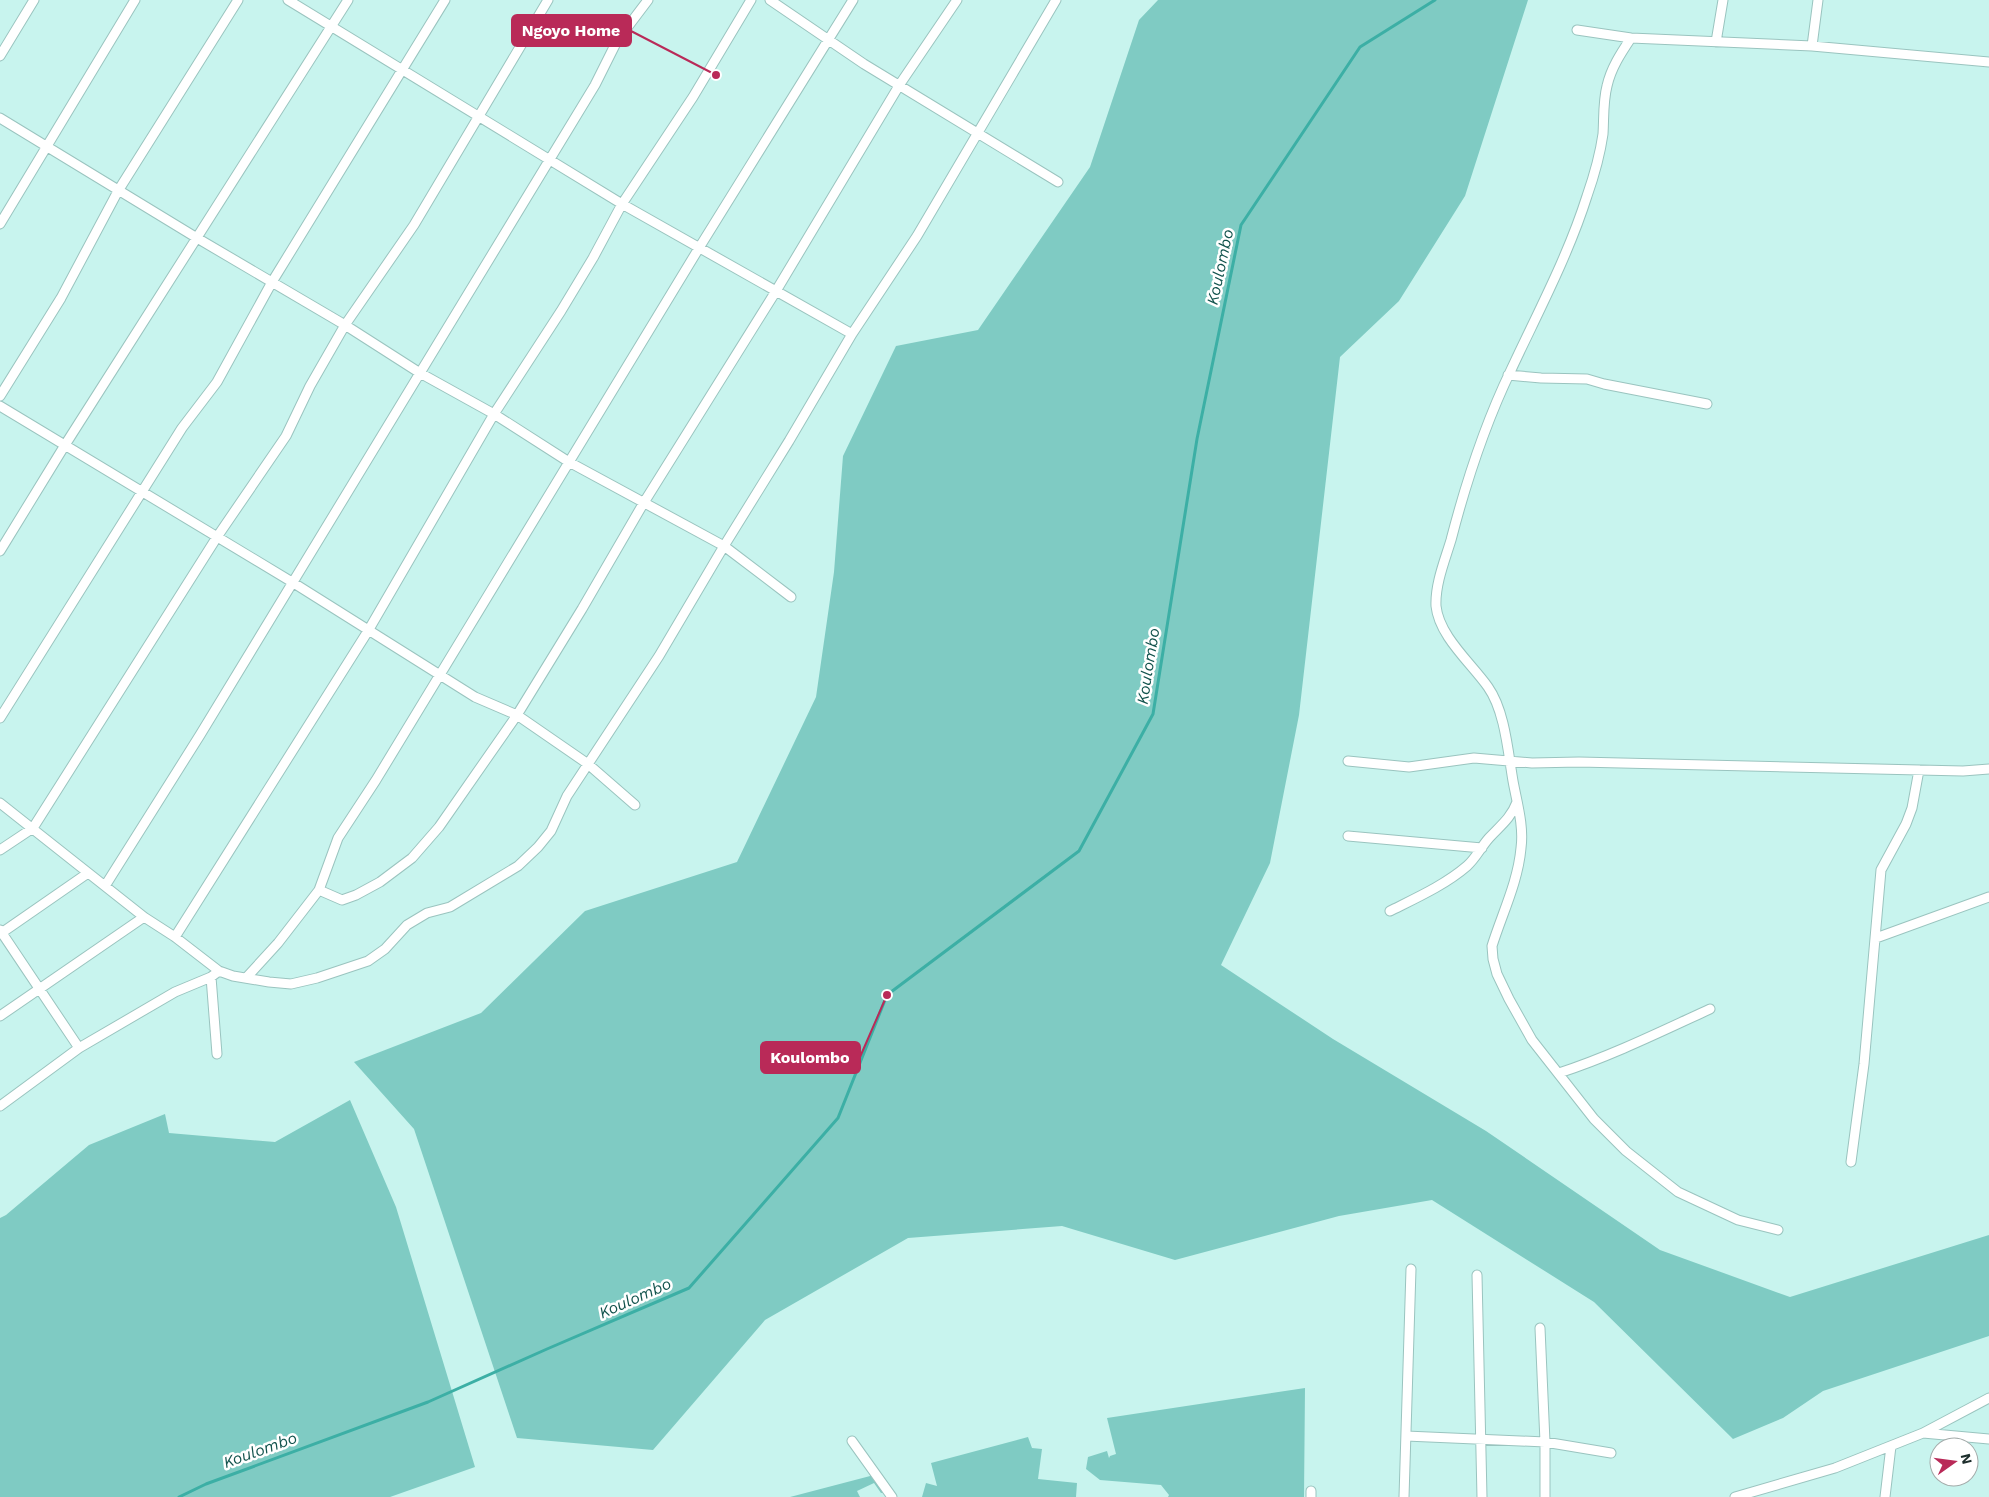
<svg xmlns="http://www.w3.org/2000/svg" width="1989" height="1497" font-family="'Work Sans',sans-serif">
<style>
.green{fill:#7fcbc3}
.lines{fill:none;stroke-linecap:round;stroke-linejoin:round}
.stream{stroke:#3cafa5;stroke-width:3}
.street-casing{stroke:#9ac4bf;stroke-width:11}
.street{stroke:#fff;stroke-width:9}
.labels{text-anchor:middle;dominant-baseline:central;stroke-width:5;stroke-linejoin:round;paint-order:stroke}
.water-label{font-size:16px;font-style:italic;fill:#12534d;stroke:#fff}
.leader{fill:none;stroke:#b92a58;stroke-width:2}
.callout-dot{fill:#b92a58;stroke:#fff;stroke-width:2}
.callout{fill:#b92a58;stroke:#b92a58;stroke-width:2}
.callout-label{font-size:16px;text-anchor:middle;font-weight:bold;fill:#fff}
</style>
<rect width="100%" height="100%" fill="#c8f4ee"/>
<path class="green" d="M 1158,0 L 1528,0 L 1465,196 L 1399,301 L 1340,357 L 1299,715 L 1270,863 L 1221,965 L 1333,1039 L 1486,1131 L 1660,1250 L 1790,1297 L 1989,1235 L 1989,1336 L 1823,1391 L 1783,1418 L 1733,1439 L 1594,1302 L 1432,1200 L 1339,1216 L 1175,1260 L 1062,1226 L 908,1238 L 765,1320 L 653,1450 L 517,1438 L 414,1129 L 354,1062 L 481,1013 L 585,911 L 737,862 L 816,697 L 834,572 L 843,456 L 896,346 L 978,330 L 1090,167 L 1139,20 Z
M 350,1100 L 396,1207 L 475,1467 L 390,1497 L 0,1497 L 0,1218 L 6,1215 L 89,1145 L 165,1114 L 169,1133 L 275,1142 Z
M 1305,1388 L 1304,1497 L 1168,1497 L 1169,1495 L 1161,1485 L 1100,1480 L 1086,1469 L 1088,1457 L 1107,1451 L 1109,1458 L 1110,1456 L 1116,1454 L 1107,1418 Z
M 1028,1437 L 1032,1448 L 1042,1449 L 1038,1479 L 1077,1483 L 1076,1497 L 922,1497 L 926,1483 L 937,1486 L 931,1463 Z
M 874,1475 L 887,1492 L 881,1493 L 874,1483 L 857,1491 L 860,1497 L 790,1497 Z"/>
<g class="lines">
<path class="stream" d="M 179,1497 L 206,1484 L 428,1402 L 547,1349 L 689,1288 L 838,1118 L 887,995 L 1079,851 L 1153,714 L 1197,439 L 1241,225 L 1360,47 L 1435,0"/>
<defs>
<path id="street" d="M 288,0 L 622,204 L 852,334
M 770,0 L 864,64 L 1058,182
M 1577,30 L 1631,38 L 1812,46 L 1989,62
M 1631,38 C 1621,53 1611,68 1607,86 C 1603,101 1604,118 1603,134 C 1600,155 1594,176 1587,196 C 1568,256 1538,312 1511,370 C 1485,424 1466,482 1451,540 C 1445,560 1435,584 1436,606 C 1439,636 1471,663 1488,687 C 1505,711 1508,752 1513,781 C 1517,803 1524,826 1521,848 C 1518,882 1502,914 1492,946 L 1493,959 L 1497,974 L 1509,999 L 1532,1040 L 1594,1119 L 1626,1151 L 1678,1192 L 1738,1220 L 1778,1230
M 1716,42 L 1723,0
M 1812,46 L 1818,0
M 0,56 L 34,0
M 0,118 L 197,238 L 345,325 L 420,373 L 494,414 L 569,462 L 724,546 L 791,597
M 0,224 L 135,0
M 1508,375 L 1541,378 L 1587,379 L 1604,384 L 1707,404
M 0,396 L 61,298 L 118,191 L 238,0
M 0,406 L 292,582 L 475,697 L 517,715 L 588,764 L 635,805
M 0,551 L 65,445 L 348,0
M 0,718 L 182,428 L 217,382 L 272,282 L 445,0
M 1348,761 L 1409,767 L 1474,758 L 1532,763 L 1579,762 L 1963,771 L 1989,769
M 0,803 L 144,917 L 175,937 L 219,971 L 233,976 L 269,982 L 291,984 L 317,978 L 368,961 L 385,949 L 407,925 L 427,913 L 450,907 L 518,866 L 538,847 L 551,831 L 567,796 L 659,656 L 724,546 L 789,441 L 852,334 L 917,236 L 1056,0
M 1348,836 L 1482,848
M 0,850 L 33,828 L 217,537 L 286,436 L 310,386 L 345,325 L 414,225 L 548,0
M 105,886 L 200,735 L 595,85 L 617,41 L 648,0
M 319,890 L 342,900 L 356,895 L 380,882 L 412,858 L 439,827 L 517,715 L 582,609 L 643,504 L 776,291 L 900,84 L 957,0
M 1390,911 C 1416,898 1445,885 1467,866 C 1476,858 1481,847 1489,838 C 1500,826 1511,818 1517,802
M 0,930 L 79,1048
M 0,934 L 88,873
M 175,937 L 368,631 L 494,414 L 561,311 L 593,258 L 622,204 L 693,97 L 751,0
M 1876,938 L 1989,897
M 211,977 L 217,1054
M 246,978 L 278,943 L 319,890 L 338,838 L 376,780 L 699,248 L 853,0
M 0,1016 L 144,917
M 1559,1073 C 1611,1056 1660,1032 1710,1009
M 0,1106 L 79,1048 L 175,992 L 211,977 L 219,971
M 1851,1162 L 1864,1064 L 1881,870 L 1906,824 L 1912,808 L 1919,770
M 1477,1275 L 1482,1497
M 1540,1328 L 1545,1442 L 1545,1497
M 1923,1433 L 1989,1398
M 1406,1436 L 1545,1442 L 1611,1453
M 852,1441 L 892,1497
M 1311,1497 L 1311,1491
M 1404,1497 L 1411,1269
M 1735,1497 L 1835,1468 L 1923,1433 L 1989,1439
M 1885,1497 L 1891,1446"/>
</defs>
<use href="#street" class="street-casing"/>
<use href="#street" class="street"/>
</g>
<g class="labels">
<g class="water-label">
<text transform="translate(1220 267) rotate(-78)">Koulombo</text>
<text transform="translate(1148 666) rotate(-81)">Koulombo</text>
<text transform="translate(635 1298) rotate(-24)">Koulombo</text>
<text transform="translate(260 1450) rotate(-20)">Koulombo</text>
</g>
</g>
<path class="leader" d="M716 75L631 31M887 995L860 1057"/>
<g class="callout-dot">
<circle cx="716" cy="75" r="5"/>
<circle cx="887" cy="995" r="5"/>
</g>
<g class="callout">
<rect x="512" y="15" width="119" height="31" rx="5"/>
<rect x="761" y="1042" width="99" height="31" rx="5"/>
</g>
<g class="callout-label">
<text x="571" y="36">Ngoyo Home</text>
<text x="810" y="1063">Koulombo</text>
</g>
<g transform="translate(1954 1462) rotate(76)"><circle r="24" fill="#ffffff" stroke="#a4abaa"/>
<path d="M0-4L9 19L0 12L-9 19Z" fill="#b92a58"/>
<text y="-8" font-size="14" font-weight="bold" text-anchor="middle" fill="#1c2d2b">N</text>
</g>
</svg>
